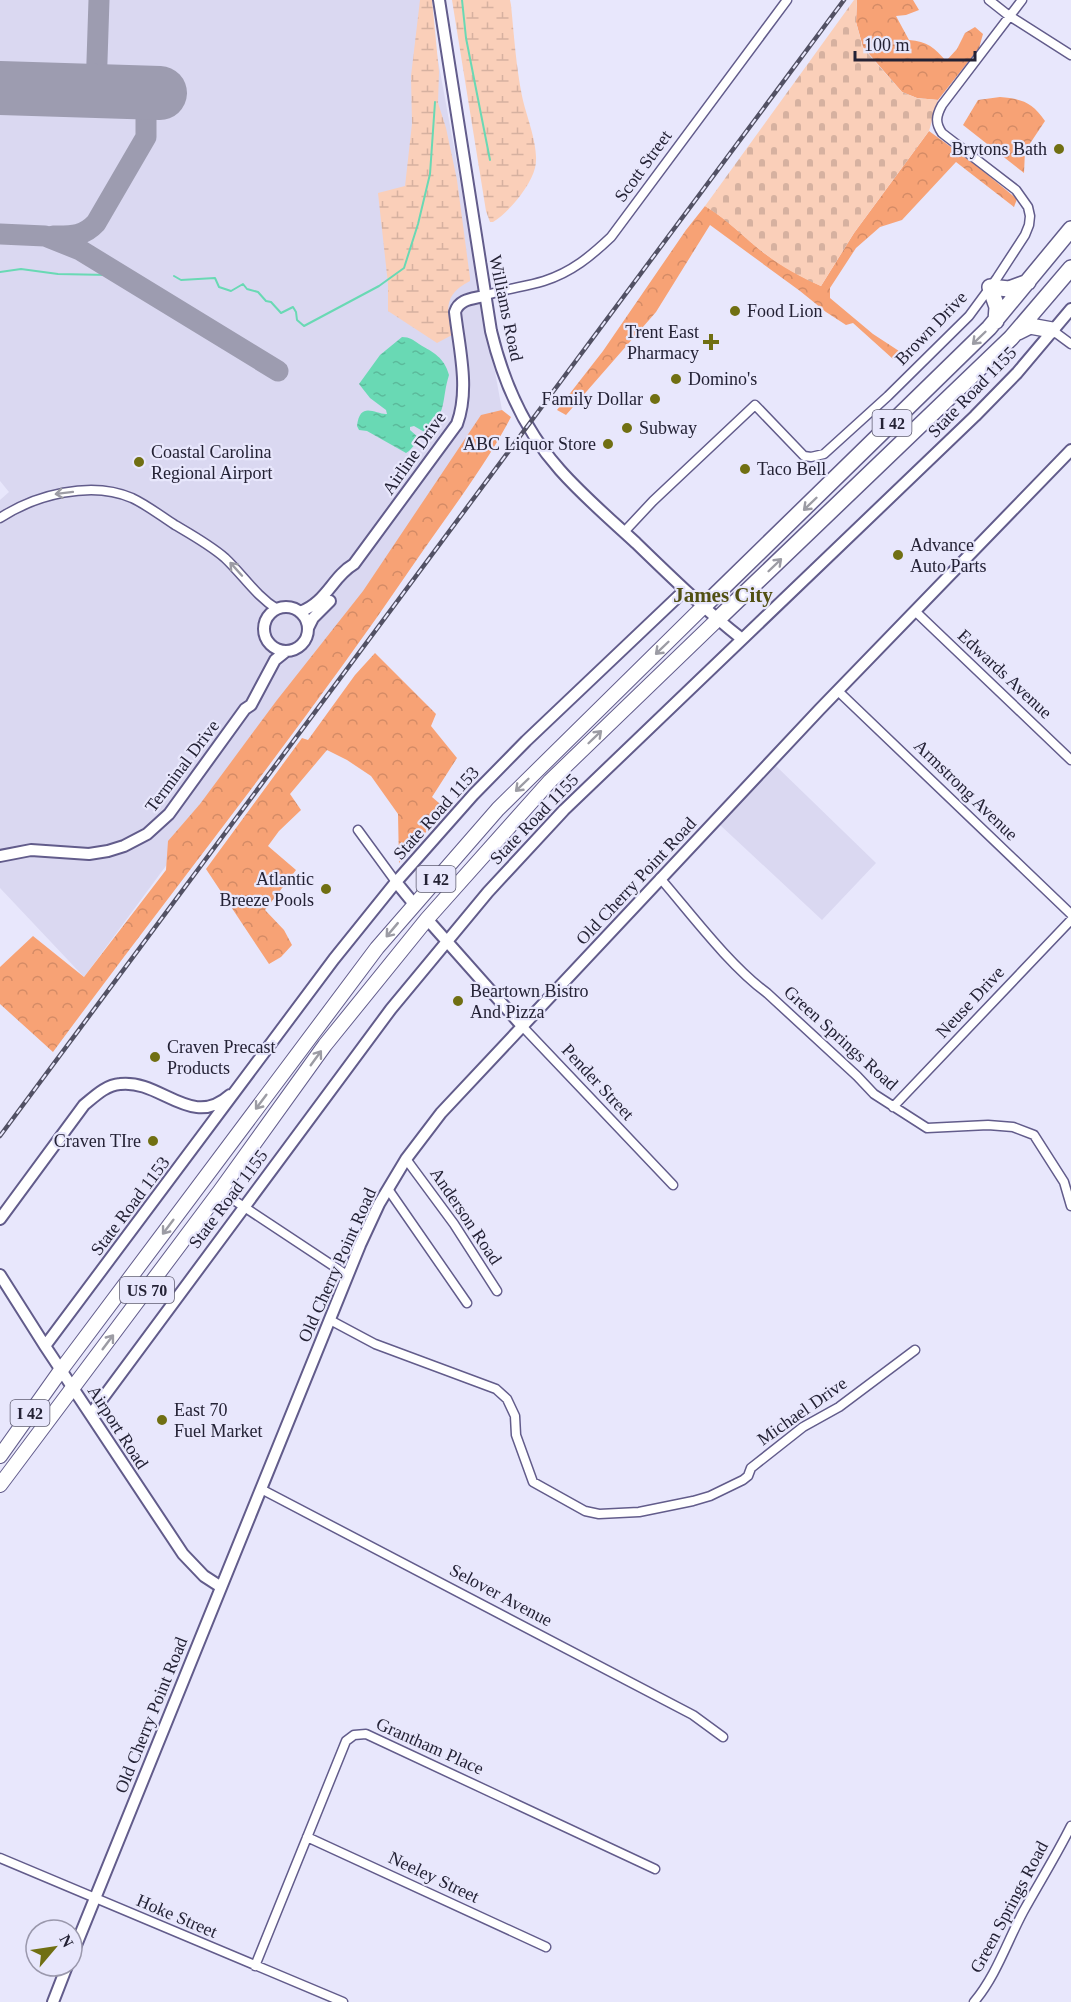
<svg xmlns="http://www.w3.org/2000/svg" width="1071" height="2002" font-family="Georgia,serif">
<style>
.built{fill:#dad8f1}
.forest{fill:url(#forest-crowns)}
.wetland{fill:url(#wetland-marsh)}
.cemetery{fill:url(#cemetery-stones)}
.water{fill:url(#water-ripples)}
.lines{fill:none;stroke-linecap:round;stroke-linejoin:round}
.stream{stroke:#69d9b4;stroke-width:2}
.taxiway{stroke:#9d9cb0;stroke-width:21}
.runway{stroke:#9d9cb0;stroke-width:54}
.minor-casing{stroke:#625c8b;stroke-width:11}
.tertiary-casing{stroke:#625c8b;stroke-width:14}
.trunk-casing{stroke:#625c8b;stroke-width:16}
.motorway-casing{stroke:#625c8b;stroke-width:18}
.minor{stroke:#fff;stroke-width:8}
.tertiary{stroke:#fff;stroke-width:10}
.trunk{stroke:#fff;stroke-width:14}
.motorway{stroke:#fff;stroke-width:15}
.rail-casing{stroke:#525164;stroke-width:4.5}
.rail{stroke:#e8e7fc;stroke-width:2;stroke-dasharray:7;stroke-linecap:butt}
.oneway{stroke:#9c9ca4}
.poi-dot{fill:#706f12;stroke:#e8e7fc;stroke-width:2}
.labels{text-anchor:middle;dominant-baseline:central;stroke-width:4.5;stroke-linejoin:round;paint-order:stroke}
.shield{fill:#e8e7fc;stroke:#5f5d71;stroke-width:1.5}
.shield-label{font-size:16px;font-weight:bold;fill:#242235}
.poi-label{font-size:18px;fill:#242235;stroke:#e8e7fc;text-anchor:start}
.street-label{font-size:18px;fill:#242235;stroke:#e8e7fc}
.quarter-label{font-size:21px;font-weight:bold;fill:#515013;stroke:#e8e7fc}
</style>
<defs>
<pattern id="forest-crowns" width="20" height="18" patternUnits="userSpaceOnUse" patternTransform="scale(1.5)"><rect width="20" height="18" fill="#f7a275"/><path d="M2 6a3 3 0 1 1 6 0M12 15a3 3 0 1 1 6 0" fill="none" stroke="#d48b66"/></pattern>
<pattern id="wetland-marsh" width="20" height="14" patternUnits="userSpaceOnUse" patternTransform="scale(1.5)"><rect width="20" height="14" fill="#facfb9"/><path d="M1 5h8M5 5V1M11 12h8M15 12V8" fill="none" stroke="#d6b1a0"/></pattern>
<pattern id="cemetery-stones" width="16" height="16" patternUnits="userSpaceOnUse" patternTransform="scale(1.5)"><rect width="16" height="16" fill="#facfb9"/><path d="M2 7V4a2 2 0 0 1 4 0v3zM10 15v-3a2 2 0 0 1 4 0v3z" fill="#d6b1a0"/></pattern>
<pattern id="water-ripples" width="26" height="14" patternUnits="userSpaceOnUse" patternTransform="scale(1.5)"><rect width="26" height="14" fill="#69d9b4"/><path d="M2 4q2-2 4 0t4 0M15 11q2-2 4 0t4 0" fill="none" stroke="#5bba9b"/></pattern>
</defs>
<rect width="100%" height="100%" fill="#e8e7fc"/>
<path class="built" d="M 0,0 L 427,0 L 502,410 L 84,977 L 0,888 L 0,500 L 9,492 L 0,481 Z
M 775,765 L 876,863 L 822,920 L 719,824 Z"/>
<path class="forest" d="M 857,0 L 913,0 L 919,10 L 906,15 L 896,16 L 909,40 C 927,41 935,48 946,61 L 957,49 L 965,33 L 975,27 L 983,34 L 979,48 L 938,100 L 917,98 L 902,92 L 863,47 L 856,22 Z
M 1000,97 C 1022,99 1032,102 1045,121 L 1025,151 L 1024,173 L 963,125 L 978,100 Z
M 929,131 L 977,166 L 1017,199 L 1014,207 L 956,162 L 902,220 L 880,227 L 856,248 L 830,288 L 830,298 L 873,334 L 899,351 L 893,359 L 853,323 L 846,325 L 826,312 L 800,291 L 710,225 L 656,312 L 566,415 L 557,410 L 603,351 L 686,230 L 705,206 C 727,219 744,237 764,253 C 782,266 800,276 821,286 L 854,233 Z
M 502,410 L 511,417 C 483,470 445,518 411,568 C 298,734 172,890 53,1052 L 0,1004 L 0,967 L 33,936 L 84,977 L 166,870 L 168,841 L 200,804 L 277,700 L 363,591 L 481,415 Z
M 375,653 L 436,714 L 431,726 L 457,758 L 432,797 L 446,809 L 399,863 L 398,814 L 371,776 L 347,760 L 327,750 L 290,794 L 301,810 L 279,831 L 268,846 L 296,870 L 265,910 L 284,930 L 292,945 L 281,957 L 269,964 L 206,869 L 302,738 L 308,740 L 355,675 Z"/>
<path class="wetland" d="M 420,0 L 432,0 L 439,72 L 438,103 L 446,128 L 457,180 L 470,278 L 470,281 C 443,295 447,309 452,335 L 437,343 L 388,311 L 388,284 L 378,193 L 405,186 L 412,124 L 411,76 Z
M 452,0 L 510,0 L 511,5 C 514,35 516,66 522,96 C 526,116 540,148 535,168 C 530,187 509,212 493,222 L 490,222 L 486,211 Z"/>
<path class="cemetery" d="M 854,0 L 857,0 L 856,22 L 863,48 L 902,92 L 917,98 L 938,100 L 929,131 L 854,233 L 821,286 C 800,277 782,267 764,253 C 744,238 727,219 705,206 Z"/>
<path class="water" d="M 402,337 C 410,337 413,340 419,344 C 434,353 444,357 449,375 C 441,401 448,411 426,433 L 414,426 L 410,427 L 410,430 L 420,439 L 409,451 L 406,453 L 367,431 L 359,430 L 357,426 C 360,400 376,415 387,414 L 386,410 L 370,398 L 359,384 L 380,355 Z"/>
<g class="lines">
<path class="stream" d="M 462,0 L 466,38 L 490,160
M 0,272 L 21,269 L 58,274 L 109,275
M 174,276 L 181,280 L 215,278 L 219,287 L 231,291 L 243,284 L 247,289 L 258,292 L 266,301 L 271,302 L 281,313 L 293,307 L 296,312 L 297,320 L 304,326 L 379,286 L 404,268 L 418,224 L 430,174 L 435,102"/>
<path class="taxiway" d="M 96,91 L 99,0
M 0,234 L 45,236 L 80,250 L 278,371
M 53,236 C 71,236 83,237 96,223 L 146,137 L 146,93"/>
<path class="runway" d="M 0,88 L 160,93"/>
<defs>
<path id="minor" d="M 989,0 L 1008,15 L 1071,55
M 484,296 C 504,289 524,287 544,281 C 572,272 591,256 611,237 L 787,0
M 1052,330 L 1071,344
M 0,518 C 35,495 91,480 132,498 C 147,505 161,516 175,525 C 192,535 210,545 225,558 C 243,575 256,596 277,609
M 624,532 L 653,501 L 755,405 L 804,456 L 811,457 L 824,454 L 888,396 L 969,316 L 997,278 L 1025,235 L 1029,225 L 1030,216 L 1028,207 L 1016,190 L 942,133 C 935,123 936,116 942,105 L 1022,0
M 916,612 L 1071,760
M 838,691 L 1071,914
M 358,830 L 396,882
M 660,878 C 692,915 729,965 767,993 L 857,1076 L 874,1094 L 927,1128 L 988,1125 L 1013,1127 L 1034,1135 L 1064,1182 L 1071,1206
M 522,1026 L 673,1185
M 893,1107 L 1071,920
M 406,1159 L 454,1224 L 497,1291
M 388,1189 L 467,1303
M 220,1191 L 347,1275
M 330,1320 L 375,1344 L 496,1389 L 507,1399 L 515,1416 L 516,1435 L 533,1482 L 585,1511 L 599,1514 L 639,1512 L 693,1501 L 710,1496 L 743,1480 L 748,1476 L 751,1468 L 803,1427 L 839,1407 L 915,1350
M 261,1489 L 693,1715 L 723,1737
M 307,1837 L 546,1947
M 0,1858 L 343,2002
M 255,1966 L 346,1741 L 354,1735 L 366,1734 L 655,1869
M 974,2002 C 996,1976 1007,1942 1023,1912 C 1039,1883 1056,1856 1071,1826"/>
<path id="tertiary" d="M 439,0 L 491,331 C 503,381 525,431 560,470 C 583,496 610,519 636,543 C 670,576 704,609 742,639
M264 629a22 22 0 1 1 44 0a22 22 0 1 1-44 0Z
M 300,612 C 327,602 332,577 354,564 L 457,424 C 470,389 459,348 455,312 C 459,299 472,299 484,296
M 308,628 L 313,618 L 330,601
M 0,856 L 31,850 L 89,854 L 108,851 L 124,846 L 147,834 L 169,814 L 245,709 L 251,705 L 275,660 L 285,652
M 396,882 L 414,904
M 427,919 L 522,1026
M 0,1219 L 84,1105 C 95,1096 106,1085 120,1084 C 161,1079 191,1130 230,1095
M 0,1275 L 45,1346 L 183,1554 L 204,1576 L 221,1587
M 45,1346 L 334,959 L 396,882 L 473,795 L 526,741 L 685,590
M 91,1414 L 391,1009 L 488,892 L 564,810 L 975,416 L 1017,373 L 1071,309
M 72,1955 L 360,1245 L 379,1204 L 406,1159 L 441,1113 L 820,709 L 1071,450
M 53,2002 L 67,1966"/>
<path id="trunk" d="M 0,1456 L 61,1370 L 377,948 L 498,809 L 703,607
M 0,1485 L 220,1191 L 325,1045 L 427,919 L 550,781 L 718,619"/>
<path id="motorway" d="M 996,321 L 997,307 L 990,287 L 1009,289 L 1028,282
M 1018,332 L 1030,326 L 1052,330
M 703,607 L 989,328 L 1071,229
M 718,619 L 1011,338 L 1071,268"/>
</defs>
<use href="#minor" class="minor-casing"/>
<use href="#tertiary" class="tertiary-casing"/>
<use href="#trunk" class="trunk-casing"/>
<use href="#motorway" class="motorway-casing"/>
<use href="#minor" class="minor"/>
<use href="#tertiary" class="tertiary"/>
<use href="#trunk" class="trunk"/>
<use href="#motorway" class="motorway"/>
<defs>
<path id="rail" d="M 0,1136 L 844,0"/>
</defs>
<use href="#rail" class="rail-casing"/>
<use href="#rail" class="rail"/>
</g>
<defs><path id="oneway-shaft" d="M-6 0H5M1.5-3L5.5 0L1.5 3" fill="none" stroke-width="1.6" stroke-linecap="round" stroke-linejoin="round" transform="scale(1.5)"/></defs>
<g class="oneway">
<use href="#oneway-shaft" transform="translate(979 338) rotate(136)"/>
<use href="#oneway-shaft" transform="translate(64 493) rotate(173)"/>
<use href="#oneway-shaft" transform="translate(810 504) rotate(136)"/>
<use href="#oneway-shaft" transform="translate(775 565) rotate(-44)"/>
<use href="#oneway-shaft" transform="translate(236 569) rotate(-132)"/>
<use href="#oneway-shaft" transform="translate(662 648) rotate(136)"/>
<use href="#oneway-shaft" transform="translate(595 737) rotate(-44)"/>
<use href="#oneway-shaft" transform="translate(522 785) rotate(136)"/>
<use href="#oneway-shaft" transform="translate(392 930) rotate(130)"/>
<use href="#oneway-shaft" transform="translate(316 1058) rotate(-54)"/>
<use href="#oneway-shaft" transform="translate(261 1102) rotate(127)"/>
<use href="#oneway-shaft" transform="translate(168 1227) rotate(127)"/>
<use href="#oneway-shaft" transform="translate(108 1342) rotate(-53)"/>
</g>
<g class="poi-dot">
<circle cx="1059" cy="149" r="6"/>
<circle cx="735" cy="311" r="6"/>
<path d="M708 333h6v6h6v6h-6v6h-6v-6h-6v-6h6z"/>
<circle cx="676" cy="379" r="6"/>
<circle cx="655" cy="399" r="6"/>
<circle cx="627" cy="428" r="6"/>
<circle cx="608" cy="444" r="6"/>
<circle cx="139" cy="462" r="6"/>
<circle cx="745" cy="469" r="6"/>
<circle cx="898" cy="555" r="6"/>
<circle cx="326" cy="889" r="6"/>
<circle cx="458" cy="1001" r="6"/>
<circle cx="155" cy="1057" r="6"/>
<circle cx="153" cy="1141" r="6"/>
<circle cx="162" cy="1420" r="6"/>
</g>
<g class="labels">
<g class="shield">
<rect x="872.5" y="410" width="39" height="26" rx="4.5"/>
<rect x="416.5" y="866" width="39" height="26" rx="4.5"/>
<rect x="120" y="1277" width="54" height="26" rx="4.5"/>
<rect x="10.5" y="1400" width="39" height="26" rx="4.5"/>
</g>
<g class="shield-label">
<text x="892" y="423">I 42</text>
<text x="436" y="879">I 42</text>
<text x="147" y="1290">US 70</text>
<text x="30" y="1413">I 42</text>
</g>
<g class="poi-label">
<text x="1047" y="149" text-anchor="end">Brytons Bath</text>
<text x="747" y="311">Food Lion</text>
<text x="699" y="332" text-anchor="end">Trent East<tspan x="699" dy="21">Pharmacy</tspan></text>
<text x="688" y="379">Domino's</text>
<text x="643" y="399" text-anchor="end">Family Dollar</text>
<text x="639" y="428">Subway</text>
<text x="596" y="444" text-anchor="end">ABC Liquor Store</text>
<text x="151" y="452">Coastal Carolina<tspan x="151" dy="21">Regional Airport</tspan></text>
<text x="757" y="469">Taco Bell</text>
<text x="910" y="545">Advance<tspan x="910" dy="21">Auto Parts</tspan></text>
<text x="314" y="879" text-anchor="end">Atlantic<tspan x="314" dy="21">Breeze Pools</tspan></text>
<text x="470" y="991">Beartown Bistro<tspan x="470" dy="21">And Pizza</tspan></text>
<text x="167" y="1047">Craven Precast<tspan x="167" dy="21">Products</tspan></text>
<text x="141" y="1141" text-anchor="end">Craven TIre</text>
<text x="174" y="1410">East 70<tspan x="174" dy="21">Fuel Market</tspan></text>
</g>
<g class="street-label">
<text transform="translate(643 166) rotate(-54)">Scott Street</text>
<text transform="translate(506 308) rotate(78)">Williams Road</text>
<text transform="translate(931 328) rotate(-46)">Brown Drive</text>
<text transform="translate(972 392) rotate(-46)">State Road 1155</text>
<text transform="translate(414 453) rotate(-55)">Airline Drive</text>
<text transform="translate(1005 674) rotate(43)">Edwards Avenue</text>
<text transform="translate(182 766) rotate(-53)">Terminal Drive</text>
<text transform="translate(966 790) rotate(44)">Armstrong Avenue</text>
<text transform="translate(436 813) rotate(-48)">State Road 1153</text>
<text transform="translate(534 819) rotate(-46)">State Road 1155</text>
<text transform="translate(636 881) rotate(-47)">Old Cherry Point Road</text>
<text transform="translate(970 1002) rotate(-47)">Neuse Drive</text>
<text transform="translate(841 1038) rotate(42)">Green Springs Road</text>
<text transform="translate(598 1082) rotate(47)">Pender Street</text>
<text transform="translate(228 1199) rotate(-53)">State Road 1155</text>
<text transform="translate(130 1206) rotate(-53)">State Road 1153</text>
<text transform="translate(466 1216) rotate(56)">Anderson Road</text>
<text transform="translate(337 1265) rotate(-66)">Old Cherry Point Road</text>
<text transform="translate(802 1411) rotate(-35)">Michael Drive</text>
<text transform="translate(118 1427) rotate(57)">Airport Road</text>
<text transform="translate(501 1595) rotate(28)">Selover Avenue</text>
<text transform="translate(151 1715) rotate(-68)">Old Cherry Point Road</text>
<text transform="translate(430 1746) rotate(24)">Grantham Place</text>
<text transform="translate(434 1877) rotate(25)">Neeley Street</text>
<text transform="translate(1009 1907) rotate(-62)">Green Springs Road</text>
<text transform="translate(177 1916) rotate(23)">Hoke Street</text>
</g>
<g class="quarter-label">
<text x="723" y="595">James City</text>
</g>
</g>
<g transform="translate(54 1948) rotate(61)"><circle r="28" fill="#e8e7fc" stroke="#9a98ac" stroke-width="1.5"/>
<path d="M0-4.5L10 22L0 15L-10 22Z" fill="#706f12"/>
<text y="-9" font-size="16" font-weight="bold" text-anchor="middle" fill="#242235">N</text>
</g>
<path d="M855 51v9h120v-9" fill="none" stroke="#242235" stroke-width="3"/>
<text x="864" y="51" font-size="18" fill="#242235" stroke="#e8e7fc" stroke-width="4.5" paint-order="stroke">100 m</text>
</svg>
